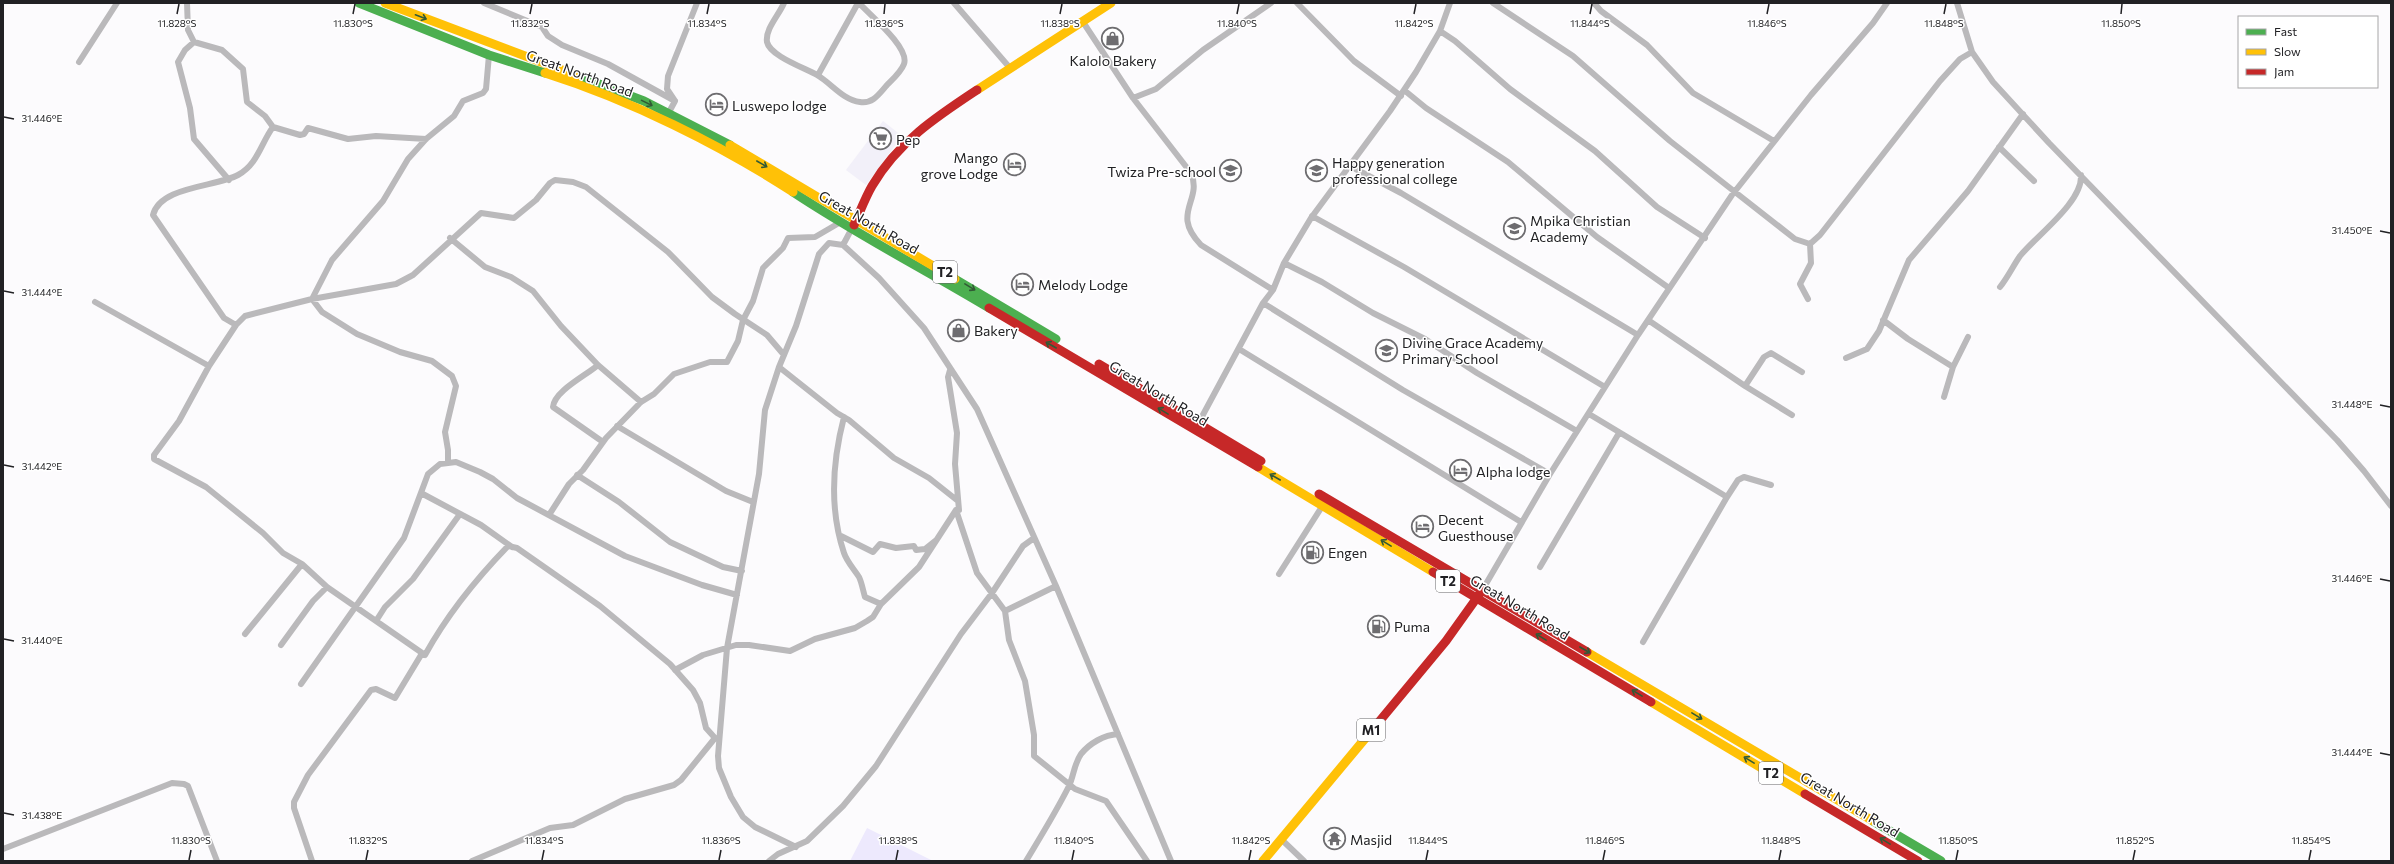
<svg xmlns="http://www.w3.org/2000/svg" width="2394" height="864" font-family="Commissioner,sans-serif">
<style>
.built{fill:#f2f0f9}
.green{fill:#ede9fd}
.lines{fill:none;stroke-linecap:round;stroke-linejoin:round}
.street{stroke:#bab9bb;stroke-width:6}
.fast{stroke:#4caf50;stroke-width:9}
.slow{stroke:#ffc107;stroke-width:9}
.jam{stroke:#c62828;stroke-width:9}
.oneway{stroke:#325a36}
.ticks{fill:none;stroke:#212124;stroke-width:1.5}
.labels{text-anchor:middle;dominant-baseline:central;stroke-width:3;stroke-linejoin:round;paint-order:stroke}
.shield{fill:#fff;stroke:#646466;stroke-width:1}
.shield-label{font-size:13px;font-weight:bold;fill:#212124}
.poi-label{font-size:14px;fill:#212124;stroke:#fff;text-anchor:start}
.street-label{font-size:14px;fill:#212124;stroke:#fff}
.ticks-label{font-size:10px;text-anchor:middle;fill:#212124;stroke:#fff;stroke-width:3;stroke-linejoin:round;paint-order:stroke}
</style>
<rect width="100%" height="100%" fill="#fcfbfd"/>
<path class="built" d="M 883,121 L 902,136 L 866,185 L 846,170 Z"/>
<path class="green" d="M 867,828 L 933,861 L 850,861 Z"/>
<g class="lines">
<path class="street" d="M 187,3 L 188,30 L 194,42 L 222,50 L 243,69 L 247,102 L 265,116 L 273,127 L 300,135 L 304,134 L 308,128 L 348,139 L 376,136 L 426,139
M 484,3 L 542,27 L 548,36 L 562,45 L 608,64 L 675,101
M 784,3 C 779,15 765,29 767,42 C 770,56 805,68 817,75 C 831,83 843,100 860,102 C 873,104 879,94 887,85 C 893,79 901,72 904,64 C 910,48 870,15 859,3
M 954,3 L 1010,68
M 1297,3 L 1354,61 L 1401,96
M 1493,3 L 1573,56 L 1670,141 L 1795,239 L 1810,244 L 1820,235 L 1940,81 L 1960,59 L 1972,52
M 1594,3 L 1601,11 L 1647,45 L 1693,93 L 1774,141
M 1957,3 L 1972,52 L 1993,82 L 2049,143 L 2337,440 L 2364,471 L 2391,506
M 1083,22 L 1133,98 L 1191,173 C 1203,201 1170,213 1201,245 L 1273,290
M 1440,31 L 1455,41 L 1510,89 L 1595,151 L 1657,207 L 1705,238
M 194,42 L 185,50 L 178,62 L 190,108 L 194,139 L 229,180
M 79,62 L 117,3
M 818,75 L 858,3
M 1404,90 L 1426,108 L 1508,162 L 1597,237 L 1669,288
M 1133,98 L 1156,89 L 1203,50 L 1271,3
M 668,114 L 675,101 L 667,89 L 668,76 L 697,3
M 1999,147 L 2034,181
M 1350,166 L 1401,193 L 1638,335
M 1312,216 L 1404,267 L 1605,387
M 851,230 L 843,245 L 879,278 L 924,328 L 977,409 L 1056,586 L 1171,861
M 450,238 L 485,267 L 511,277 L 533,291 L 561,326 L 598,365 L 641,402
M 1284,263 L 1322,282 L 1373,313 L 1425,339 L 1477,373 L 1577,431
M 2000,287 C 2008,277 2013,266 2020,256 C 2036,236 2083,202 2081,175
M 1808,299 L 1800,284 L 1811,263 L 1810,244
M 95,302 L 209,366
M 1263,303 L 1403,390 L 1550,474
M 1648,320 L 1745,386 L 1792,415
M 1883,320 L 1908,339 L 1953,367
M 236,325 L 224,318 L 153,215 C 160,186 216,187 238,175 C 258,164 261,143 273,127
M 1239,349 L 1521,522
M 1846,358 L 1867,349 L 1879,331 L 1909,260 L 1968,191 L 2023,114
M 598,365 C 587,375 554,391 553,407 L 603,442
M 779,367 L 837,413 L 849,420 L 894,458 L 929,478 L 958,501
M 950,370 L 948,377 L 957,433 L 955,464 L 959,510 L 956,510 L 977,573 L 1005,611 L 1009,640 L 1025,681 L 1034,735 L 1034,756 L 1075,789 L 1106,801 L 1147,861
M 1745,386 L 1764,357 L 1771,353 L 1802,372
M 1944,397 L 1953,367 L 1968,337
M 1589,414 L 1727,497 L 1643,642
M 844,417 C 832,463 829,508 844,553 C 847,562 854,569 859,577 C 862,583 863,591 865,597 L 881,604
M 1198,424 L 1263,303 L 1273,290 L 1284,263 L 1311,218 L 1390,111 L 1416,72 L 1440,31 L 1450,3
M 617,426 L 726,491 L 753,502
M 448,463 L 448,450 L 445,432 L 456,386 L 452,376 L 432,361 L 400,352 L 357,334 L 322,312 L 312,299 L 332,260 L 383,201 L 408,159 L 426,139 L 454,116 L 463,101 L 483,93 L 486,89 L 489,55
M 577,475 L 619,502 L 670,542 L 723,567 L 742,571
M 421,493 L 481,525 L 512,547
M 1727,497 L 1738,480 L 1744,477 L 1771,485
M 549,515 L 569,484 L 583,470 L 606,438 L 641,402 L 654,394 L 674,374 L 710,362 L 727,362 L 738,341 L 743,320 L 753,301 L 763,268 L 783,248 L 788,238 L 815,237 L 839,223
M 841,536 L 873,552 L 880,544 L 896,548 L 914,546 L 916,550 L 925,549 L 935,541
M 1540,567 L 1619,433
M 1279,574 L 1323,505
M 1483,589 L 1550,474 L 1638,335 L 1732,195 L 1811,95 L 1873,23 L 1887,3
M 1005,611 L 1056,586
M 376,621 L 385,607 L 413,579 L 460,514
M 245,634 L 302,564
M 281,645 L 313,601 L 327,587
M 425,655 L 327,587 L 302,564 L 283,553 L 263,533 L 206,487 L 154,459 L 154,455 L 179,421 L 209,366 L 236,325 L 245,316 L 312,299 L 396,284 L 413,275 L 481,213 L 514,218 L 536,200 L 550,183 L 555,180 L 573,182 L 586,187 L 668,252 L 712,297 L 735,314 L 767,335 L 784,355
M 675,670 L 703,655 L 736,645 L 749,645 L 790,651 L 815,639 L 855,628 L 867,621 L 873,617 L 881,604 L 919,567 L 956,510
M 301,684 L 404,538 L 428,474 L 440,464 L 456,462 L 480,472 L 493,479 L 517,498 L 625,556 L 702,585 L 737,595
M 1281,839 L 1304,861
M 796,847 L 755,827 L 743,817 L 731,797 L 719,768 L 718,756 L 727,648 L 759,474 L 765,410 L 779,367 L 796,326 L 819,254 L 829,243 L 843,245
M 3,849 L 172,783 L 184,784 L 188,786 L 217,861
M 312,861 L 294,808 L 294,802 L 308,775 L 371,690 L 376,689 L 395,698 L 421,655 L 425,655 C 447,615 476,579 508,546 L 517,548 L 600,606 L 670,664 L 693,690 L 700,703 L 706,728 L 715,738
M 472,861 L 550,828 L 573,825 L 625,799 L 674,785 L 681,780 L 715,738 L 719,739
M 769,861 L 778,854 L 807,841 L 843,806 L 876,766 L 961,634 L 992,593 L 1023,546 L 1034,538
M 1026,861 C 1041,836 1056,812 1069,786 C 1074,775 1074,764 1081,754 C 1090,743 1104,735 1118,734"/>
<path class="fast" d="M 359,3 L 489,55 L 545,73
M 578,76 L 644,101 L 730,145
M 793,192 C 856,234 924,269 989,308
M 955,279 L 1056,339
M 1873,821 L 1941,861"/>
<path class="slow" d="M 385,3 L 578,76
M 545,73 C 630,100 719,144 793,192
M 977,90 L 1111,3
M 730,145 L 955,279
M 1258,467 L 1433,572
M 1587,652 L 1873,821
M 1651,702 L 1805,794
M 1263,861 L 1373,729"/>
<path class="jam" d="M 854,225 C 860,212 865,198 872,186 C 898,142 936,117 977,90
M 989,308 L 1258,467
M 1099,364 L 1261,461
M 1319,494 L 1587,652
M 1433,572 L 1651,702
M 1373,729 L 1446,641 L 1481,592
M 1805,794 L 1918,861"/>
</g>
<defs><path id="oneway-shaft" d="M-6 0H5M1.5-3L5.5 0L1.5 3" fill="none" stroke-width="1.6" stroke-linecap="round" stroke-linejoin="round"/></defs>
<g class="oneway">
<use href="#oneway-shaft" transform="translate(421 17) rotate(21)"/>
<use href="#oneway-shaft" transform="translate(647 103) rotate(26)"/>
<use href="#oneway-shaft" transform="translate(762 164) rotate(30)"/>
<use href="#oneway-shaft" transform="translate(970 287) rotate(31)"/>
<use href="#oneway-shaft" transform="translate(1051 345) rotate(-150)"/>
<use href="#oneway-shaft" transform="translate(1163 411) rotate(-149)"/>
<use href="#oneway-shaft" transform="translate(1275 477) rotate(-150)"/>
<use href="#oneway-shaft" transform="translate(1386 543) rotate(-149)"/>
<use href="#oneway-shaft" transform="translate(1541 637) rotate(-149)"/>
<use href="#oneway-shaft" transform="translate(1585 650) rotate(30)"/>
<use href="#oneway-shaft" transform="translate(1637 693) rotate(-149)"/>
<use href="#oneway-shaft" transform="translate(1697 716) rotate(31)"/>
<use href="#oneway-shaft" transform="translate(1749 760) rotate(-149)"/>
<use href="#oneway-shaft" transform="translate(1885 841) rotate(-149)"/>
</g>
<path class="ticks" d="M 177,14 L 179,4M 353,14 L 355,4M 530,14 L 532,4M 707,14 L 709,4M 884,14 L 885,4M 1060,14 L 1062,4M 1237,14 L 1239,4M 1414,14 L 1416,4M 1590,14 L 1592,4M 1767,14 L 1769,4M 1944,14 L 1946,4M 2121,14 L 2122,4M 4,117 L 14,119M 2380,231 L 2390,233M 4,291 L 14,293M 2380,405 L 2390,407M 4,465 L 14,467M 2380,579 L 2390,581M 4,639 L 14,641M 2380,753 L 2390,755M 4,813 L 14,815M 189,860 L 191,850M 366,860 L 368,850M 542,860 L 544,850M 719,860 L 721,850M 896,860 L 898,850M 1072,860 L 1074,850M 1249,860 L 1251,850M 1426,860 L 1428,850M 1603,860 L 1605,850M 1779,860 L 1781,850M 1956,860 L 1958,850M 2133,860 L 2135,850M 2309,860 L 2311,850"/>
<defs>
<symbol id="shop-ring" viewBox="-11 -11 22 22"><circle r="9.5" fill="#fff" stroke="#6e6d70" stroke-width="1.5"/><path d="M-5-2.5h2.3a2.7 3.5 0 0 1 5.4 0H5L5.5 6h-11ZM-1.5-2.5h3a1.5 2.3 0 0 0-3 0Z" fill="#6e6d70"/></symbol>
<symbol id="hotel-ring" viewBox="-11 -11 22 22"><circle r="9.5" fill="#fff" stroke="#6e6d70" stroke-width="1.5"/><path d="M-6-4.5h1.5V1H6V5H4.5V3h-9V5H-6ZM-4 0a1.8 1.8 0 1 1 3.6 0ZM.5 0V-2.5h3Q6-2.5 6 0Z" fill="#6e6d70"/></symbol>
<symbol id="supermarket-ring" viewBox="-11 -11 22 22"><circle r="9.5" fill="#fff" stroke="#6e6d70" stroke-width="1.5"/><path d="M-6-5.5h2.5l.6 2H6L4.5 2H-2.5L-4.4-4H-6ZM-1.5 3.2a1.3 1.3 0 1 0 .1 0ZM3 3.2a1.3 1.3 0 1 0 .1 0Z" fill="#6e6d70"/></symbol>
<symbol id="university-ring" viewBox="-11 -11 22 22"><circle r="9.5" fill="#fff" stroke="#6e6d70" stroke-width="1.5"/><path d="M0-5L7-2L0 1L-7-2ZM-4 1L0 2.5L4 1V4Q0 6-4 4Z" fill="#6e6d70"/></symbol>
<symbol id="school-ring" viewBox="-11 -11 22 22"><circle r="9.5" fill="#fff" stroke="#6e6d70" stroke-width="1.5"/><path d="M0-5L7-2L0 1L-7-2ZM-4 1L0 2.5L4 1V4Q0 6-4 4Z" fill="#6e6d70"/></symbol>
<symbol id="fuel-ring" viewBox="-11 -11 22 22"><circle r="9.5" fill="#fff" stroke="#6e6d70" stroke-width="1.5"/><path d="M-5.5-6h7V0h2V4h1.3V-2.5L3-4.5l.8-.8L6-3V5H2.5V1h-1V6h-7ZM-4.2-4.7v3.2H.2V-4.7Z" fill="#6e6d70"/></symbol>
<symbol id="temple-ring" viewBox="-11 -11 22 22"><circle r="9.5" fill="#fff" stroke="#6e6d70" stroke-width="1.5"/><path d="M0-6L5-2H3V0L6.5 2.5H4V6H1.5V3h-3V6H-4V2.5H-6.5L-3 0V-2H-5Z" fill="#6e6d70"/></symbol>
</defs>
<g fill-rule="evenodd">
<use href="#shop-ring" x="1100" y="26" width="25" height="25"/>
<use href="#hotel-ring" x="704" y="92" width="25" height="25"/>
<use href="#supermarket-ring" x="868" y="126" width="25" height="25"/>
<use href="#hotel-ring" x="1002" y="152" width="25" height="25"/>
<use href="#university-ring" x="1304" y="158" width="25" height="25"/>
<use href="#school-ring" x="1218" y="158" width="25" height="25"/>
<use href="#school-ring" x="1502" y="216" width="25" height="25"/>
<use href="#hotel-ring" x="1010" y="272" width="25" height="25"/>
<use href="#shop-ring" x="946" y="318" width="25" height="25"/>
<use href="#school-ring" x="1374" y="338" width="25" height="25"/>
<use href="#hotel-ring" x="1448" y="458" width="25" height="25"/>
<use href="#hotel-ring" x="1410" y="514" width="25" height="25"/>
<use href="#fuel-ring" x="1300" y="540" width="25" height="25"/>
<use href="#fuel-ring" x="1366" y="614" width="25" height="25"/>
<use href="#temple-ring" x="1322" y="826" width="25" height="25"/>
</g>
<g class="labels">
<g class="shield">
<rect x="933" y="261" width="24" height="22" rx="3"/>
<rect x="1436" y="570" width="24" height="22" rx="3"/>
<rect x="1357" y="719" width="28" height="22" rx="3"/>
<rect x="1759" y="762" width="24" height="22" rx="3"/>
</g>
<g class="shield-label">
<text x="945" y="272">T2</text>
<text x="1448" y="581">T2</text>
<text x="1371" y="730">M1</text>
<text x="1771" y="773">T2</text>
</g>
<g class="poi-label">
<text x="1113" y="60" text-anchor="middle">Kalolo Bakery</text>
<text x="732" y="105">Luswepo lodge</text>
<text x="896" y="139">Pep</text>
<text x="998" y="157" text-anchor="end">Mango<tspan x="998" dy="16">grove Lodge</tspan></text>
<text x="1332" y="162">Happy generation<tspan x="1332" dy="16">professional college</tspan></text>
<text x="1216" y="171" text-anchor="end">Twiza Pre-school</text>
<text x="1530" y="220">Mpika Christian<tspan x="1530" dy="16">Academy</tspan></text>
<text x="1038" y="284">Melody Lodge</text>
<text x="974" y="330">Bakery</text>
<text x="1402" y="342">Divine Grace Academy<tspan x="1402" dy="16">Primary School</tspan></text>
<text x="1476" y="471">Alpha lodge</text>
<text x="1438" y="519">Decent<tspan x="1438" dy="16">Guesthouse</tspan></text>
<text x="1328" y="552">Engen</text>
<text x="1394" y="626">Puma</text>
<text x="1350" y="839">Masjid</text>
</g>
<g class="street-label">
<text transform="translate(580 73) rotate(20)">Great North Road</text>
<text transform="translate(869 222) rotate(30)">Great North Road</text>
<text transform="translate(1159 393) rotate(31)">Great North Road</text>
<text transform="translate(1520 607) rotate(31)">Great North Road</text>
<text transform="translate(1850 804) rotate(31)">Great North Road</text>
</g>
</g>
<g class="ticks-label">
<text x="177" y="27">11.828°S</text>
<text x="353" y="27">11.830°S</text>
<text x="530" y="27">11.832°S</text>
<text x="707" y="27">11.834°S</text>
<text x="884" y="27">11.836°S</text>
<text x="1060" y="27">11.838°S</text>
<text x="1237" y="27">11.840°S</text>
<text x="1414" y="27">11.842°S</text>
<text x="1590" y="27">11.844°S</text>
<text x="1767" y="27">11.846°S</text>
<text x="1944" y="27">11.848°S</text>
<text x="2121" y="27">11.850°S</text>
<text x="42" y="122">31.446°E</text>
<text x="2352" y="234">31.450°E</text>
<text x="42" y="296">31.444°E</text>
<text x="2352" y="408">31.448°E</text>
<text x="42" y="470">31.442°E</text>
<text x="2352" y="582">31.446°E</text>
<text x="42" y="644">31.440°E</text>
<text x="2352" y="756">31.444°E</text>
<text x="42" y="819">31.438°E</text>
<text x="191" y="844">11.830°S</text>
<text x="368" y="844">11.832°S</text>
<text x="544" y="844">11.834°S</text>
<text x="721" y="844">11.836°S</text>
<text x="898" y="844">11.838°S</text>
<text x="1074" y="844">11.840°S</text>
<text x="1251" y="844">11.842°S</text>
<text x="1428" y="844">11.844°S</text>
<text x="1605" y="844">11.846°S</text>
<text x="1781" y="844">11.848°S</text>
<text x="1958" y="844">11.850°S</text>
<text x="2135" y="844">11.852°S</text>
<text x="2311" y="844">11.854°S</text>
</g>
<rect width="2394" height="864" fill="none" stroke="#212124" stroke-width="8"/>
<rect x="2238" y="16" width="140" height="72" fill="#ffffff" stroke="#a6a6a7"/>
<rect x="2246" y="29" width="20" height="6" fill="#4caf50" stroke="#a6a6a7"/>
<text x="2274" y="36" font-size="12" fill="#212124">Fast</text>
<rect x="2246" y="49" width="20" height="6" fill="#ffc107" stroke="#a6a6a7"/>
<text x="2274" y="56" font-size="12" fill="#212124">Slow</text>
<rect x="2246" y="69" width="20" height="6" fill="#c62828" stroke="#a6a6a7"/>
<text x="2274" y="76" font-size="12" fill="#212124">Jam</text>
</svg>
